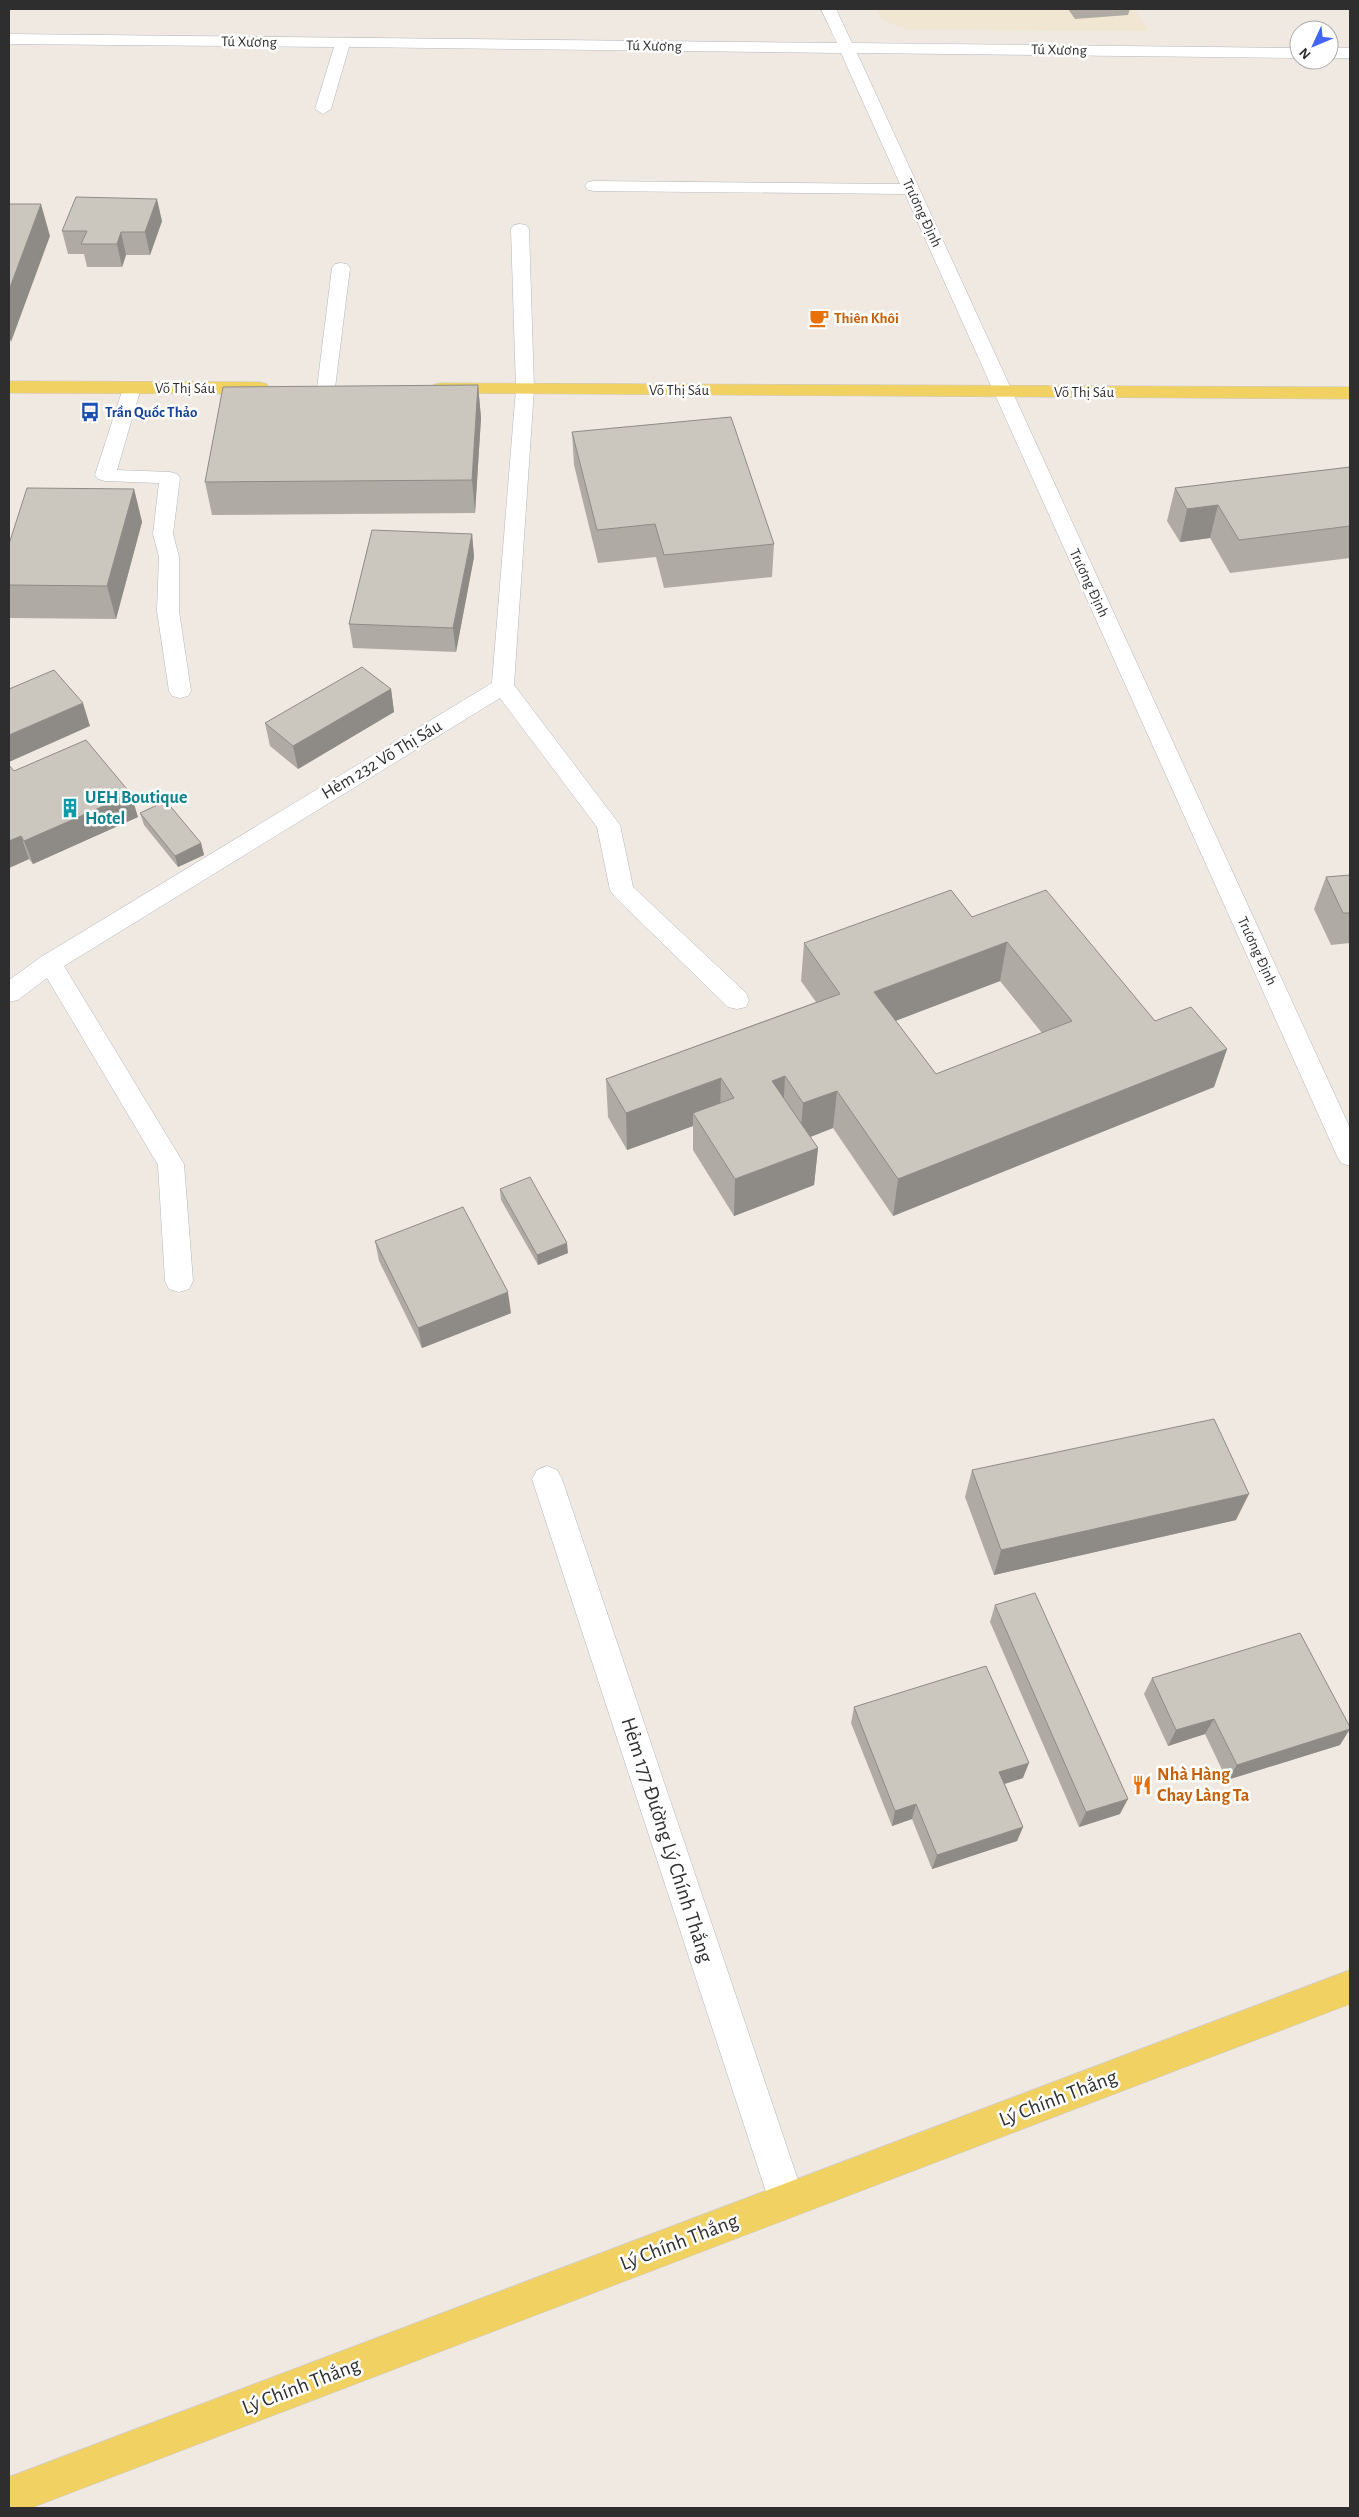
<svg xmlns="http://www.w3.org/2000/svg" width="1359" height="2517" font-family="'Alegreya Sans',sans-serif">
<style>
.education{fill:#f0e6d1}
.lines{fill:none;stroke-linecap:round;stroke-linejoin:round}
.minor-casing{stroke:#b4b7c1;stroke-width:1}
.major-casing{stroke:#c9c9c9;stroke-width:1}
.minor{fill:#fff;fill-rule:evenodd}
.major{fill:#f2d163;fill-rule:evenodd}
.wall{fill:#afaba4;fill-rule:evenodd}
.shaded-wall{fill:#8e8b86}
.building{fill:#cbc7bf;stroke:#8e8b86;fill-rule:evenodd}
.labels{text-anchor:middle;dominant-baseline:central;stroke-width:5;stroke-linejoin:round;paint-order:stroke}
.far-street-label{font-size:15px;fill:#2e2e2e;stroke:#fff}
.far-food-label{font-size:15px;font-weight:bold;fill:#c56008;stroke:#fff;text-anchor:start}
.far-transit-label{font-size:15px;font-weight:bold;fill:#164399;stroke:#fff;text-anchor:start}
.street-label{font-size:18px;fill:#2e2e2e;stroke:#fff}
.culture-label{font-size:18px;font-weight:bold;fill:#0d838f;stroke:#fff;text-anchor:start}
.food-label{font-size:18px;font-weight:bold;fill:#c56008;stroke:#fff;text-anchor:start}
.near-street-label{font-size:21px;fill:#2e2e2e;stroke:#fff}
</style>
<rect width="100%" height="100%" fill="#efe9e1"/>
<path class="education" d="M 876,9 L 1134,9 L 1149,31 L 907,29 L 882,20 Z"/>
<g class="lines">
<defs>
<path id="minor" d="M 821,9 L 836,9 L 852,43 L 1299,48 L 1299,58 L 857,53 L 1350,1128 L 1350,1166 L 1341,1163 L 1337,1156 L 905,194 L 594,191 L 588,190 L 585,186 L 588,182 L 594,181 L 900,184 L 841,53 L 349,47 L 331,109 L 323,114 L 315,109 L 334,47 L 9,44 L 9,34 L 837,43 Z
M 1329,48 L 1350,48 L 1350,58 L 1329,58 Z
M 520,224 L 526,225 L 529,229 L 534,389 L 514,685 L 620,825 L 633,887 L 746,993 L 749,1000 L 746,1007 L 737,1009 L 728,1007 L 614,896 L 610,890 L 597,827 L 500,698 L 64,966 L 184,1164 L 193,1281 L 189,1289 L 179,1292 L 169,1289 L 165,1281 L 158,1165 L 47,978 L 18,1000 L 9,1002 L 9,980 L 41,957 L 492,683 L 516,389 L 511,229 L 514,225 Z
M 341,263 L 347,264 L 350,268 L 335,388 L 333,392 L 319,392 L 317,388 L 332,268 L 335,264 Z
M 132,382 L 139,384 L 141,388 L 117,470 L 170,472 L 177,474 L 180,478 L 173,534 L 179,557 L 179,611 L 191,691 L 188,696 L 180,698 L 172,696 L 169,691 L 157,611 L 159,557 L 153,534 L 159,483 L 105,481 L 98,479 L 95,475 L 123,388 L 125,384 Z
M 547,1466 L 557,1470 L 562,1479 L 805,2201 L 800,2214 L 787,2219 L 774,2214 L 769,2201 L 532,1479 L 537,1470 Z"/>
<path id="major" d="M 9,381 L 260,382 L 267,384 L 269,388 L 267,392 L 260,394 L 9,393 Z
M 440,383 L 1350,387 L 1350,399 L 433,393 L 431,389 L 433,385 Z
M 1350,1970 L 1350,2004 L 31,2508 L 9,2508 L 9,2477 Z"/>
</defs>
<use href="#minor" class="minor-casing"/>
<use href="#major" class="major-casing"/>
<use href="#minor" class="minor"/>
<use href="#major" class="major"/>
</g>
<path class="wall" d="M 1068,9 L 1130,9 L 1128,15 L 1075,19 Z
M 162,221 L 150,255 L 126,255 L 122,267 L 87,267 L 84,254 L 68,254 L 62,231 Z
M 478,385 L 481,418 L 475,513 L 212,515 L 205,482 Z
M 572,432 L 774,544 L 772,577 L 664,588 L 656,557 L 598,563 L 574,465 Z
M 1350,467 L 1350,558 L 1230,573 L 1210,538 L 1180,542 L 1167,521 L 1175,488 Z
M 134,489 L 142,522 L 116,619 L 9,618 L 9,544 Z
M 472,534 L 474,557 L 456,652 L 353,648 L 349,624 Z
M 391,689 L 394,712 L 298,769 L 270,746 L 265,723 Z
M 14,771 L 138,817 L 33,864 L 29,859 L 9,868 Z
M 140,813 L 201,843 L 204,855 L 178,867 L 144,825 Z
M 1350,875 L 1350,943 L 1331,945 L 1314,909 L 1326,877 Z
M 972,917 L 1155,1021 L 1227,1049 L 1214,1087 L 893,1216 L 833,1128 L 810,1137 L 818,1148 L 814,1185 L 734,1216 L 693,1150 L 693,1126 L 627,1150 L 608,1117 L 606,1079 L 816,1002 L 801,981 L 804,943 ZM 1000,981 L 1042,1033 L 936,1074 L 895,1021 Z
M 500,1189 L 568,1253 L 538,1265 L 501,1200 Z
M 375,1241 L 511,1313 L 422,1348 L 379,1261 Z
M 972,1470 L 1236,1520 L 994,1575 L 965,1497 Z
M 995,1605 L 1120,1814 L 1079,1827 L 990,1622 Z
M 1152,1678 L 1340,1745 L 1227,1780 L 1205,1734 L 1168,1746 L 1144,1694 Z
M 854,1707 L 1023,1778 L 1005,1784 L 1023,1827 L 1017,1841 L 932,1869 L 912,1819 L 892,1826 L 851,1723 Z"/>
<path class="shaded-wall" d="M 157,199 L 162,221 L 150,255 L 145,232 Z
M 41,204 L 50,236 L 11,342 L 9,336 L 9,290 Z
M 121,232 L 126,255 L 122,267 L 117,244 Z
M 478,385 L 481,418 L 475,513 L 472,480 Z
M 134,489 L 142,522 L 116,619 L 107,586 Z
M 1218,505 L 1210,538 L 1180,542 L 1187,509 Z
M 472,534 L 474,557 L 456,652 L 453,628 Z
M 391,689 L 394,712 L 298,769 L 293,746 Z
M 83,703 L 90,726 L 9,762 L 9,735 Z
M 131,794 L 138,817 L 33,864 L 24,841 Z
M 21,836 L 29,859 L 9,868 L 9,841 Z
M 201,843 L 204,855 L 178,867 L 175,856 Z
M 1007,942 L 1000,981 L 869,1031 L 874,992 Z
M 1227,1049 L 1214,1087 L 893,1216 L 898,1179 Z
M 785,1076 L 783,1114 L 772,1081 Z
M 721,1078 L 720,1115 L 693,1113 L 693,1126 L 627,1150 L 626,1113 Z
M 837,1091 L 833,1128 L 800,1141 L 803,1103 Z
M 818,1148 L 814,1185 L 734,1216 L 735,1179 Z
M 567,1243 L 568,1253 L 538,1265 L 537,1255 Z
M 508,1292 L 511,1313 L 422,1348 L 418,1328 Z
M 1249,1494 L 1236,1520 L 994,1575 L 1001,1550 Z
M 1214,1719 L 1205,1734 L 1168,1746 L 1176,1730 Z
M 1350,1729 L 1340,1745 L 1227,1780 L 1237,1765 Z
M 1029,1763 L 1023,1778 L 994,1787 L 999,1772 Z
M 1128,1799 L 1120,1814 L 1079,1827 L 1086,1812 Z
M 916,1804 L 912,1819 L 892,1826 L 895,1811 Z
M 1023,1827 L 1017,1841 L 932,1869 L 937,1855 Z"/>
<path class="building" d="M 76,197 L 157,199 L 145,232 L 121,232 L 117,244 L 81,244 L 87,231 L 62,231 Z
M 9,204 L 41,204 L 9,290 Z
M 478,385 L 472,480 L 205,482 L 223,387 Z
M 731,417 L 774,544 L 664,555 L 655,524 L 597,530 L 572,432 Z
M 1350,467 L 1350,526 L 1239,540 L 1218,505 L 1187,509 L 1175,488 Z
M 27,488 L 134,489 L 107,586 L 9,585 L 9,544 Z
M 372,530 L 472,534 L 453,628 L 349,624 Z
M 362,667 L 391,689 L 293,746 L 265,723 Z
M 54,670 L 83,703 L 9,735 L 9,689 Z
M 86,740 L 131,794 L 24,841 L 21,836 L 9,841 L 9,765 L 14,771 Z
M 166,801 L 201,843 L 175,856 L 140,813 Z
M 1350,875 L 1350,913 L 1343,913 L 1326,877 Z
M 951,890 L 972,917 L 1046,890 L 1155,1021 L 1191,1007 L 1227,1049 L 898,1179 L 837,1091 L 803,1103 L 785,1076 L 772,1081 L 818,1148 L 735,1179 L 693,1113 L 734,1098 L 721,1078 L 626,1113 L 606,1079 L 840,994 L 804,943 ZM 1007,942 L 1072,1021 L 936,1074 L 874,992 Z
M 530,1177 L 567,1243 L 537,1255 L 500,1189 Z
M 463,1207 L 508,1292 L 418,1328 L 375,1241 Z
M 1214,1419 L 1249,1494 L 1001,1550 L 972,1470 Z
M 1035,1593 L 1128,1799 L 1086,1812 L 995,1605 Z
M 1300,1633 L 1350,1727 L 1350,1729 L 1237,1765 L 1214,1719 L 1176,1730 L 1152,1678 Z
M 986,1666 L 1029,1763 L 999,1772 L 1023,1827 L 937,1855 L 916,1804 L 895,1811 L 854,1707 Z"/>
<defs>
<symbol id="cafe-bare" viewBox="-9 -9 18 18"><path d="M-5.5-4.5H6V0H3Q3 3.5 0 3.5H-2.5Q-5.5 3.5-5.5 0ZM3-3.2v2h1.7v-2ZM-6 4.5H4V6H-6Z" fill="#e8710a" stroke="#fff" stroke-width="2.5" paint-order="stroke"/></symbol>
<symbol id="bus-bare" viewBox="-9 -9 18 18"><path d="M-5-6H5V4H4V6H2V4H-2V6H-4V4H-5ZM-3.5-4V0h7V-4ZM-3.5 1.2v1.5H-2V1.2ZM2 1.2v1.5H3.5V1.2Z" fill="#1a4fb4" stroke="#fff" stroke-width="2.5" paint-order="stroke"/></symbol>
<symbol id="building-bare" viewBox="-9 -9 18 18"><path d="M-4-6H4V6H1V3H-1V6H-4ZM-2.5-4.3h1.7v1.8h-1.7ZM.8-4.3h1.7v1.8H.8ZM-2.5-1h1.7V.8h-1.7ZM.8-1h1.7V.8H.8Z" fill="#0f9aa8" stroke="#fff" stroke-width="2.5" paint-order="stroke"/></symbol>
<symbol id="restaurant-bare" viewBox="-9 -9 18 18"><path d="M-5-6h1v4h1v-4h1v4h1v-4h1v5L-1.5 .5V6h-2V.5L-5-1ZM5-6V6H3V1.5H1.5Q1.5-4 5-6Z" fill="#e8710a" stroke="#fff" stroke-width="2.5" paint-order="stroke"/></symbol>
</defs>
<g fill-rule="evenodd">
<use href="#cafe-bare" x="805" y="304" width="28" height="28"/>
<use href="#bus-bare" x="76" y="398" width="28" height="28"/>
<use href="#building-bare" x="56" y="794" width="28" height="28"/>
<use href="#restaurant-bare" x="1128" y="1771" width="28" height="28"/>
</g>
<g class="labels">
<g class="far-street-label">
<text transform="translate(249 42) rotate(1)">Tú Xương</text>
<text transform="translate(654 46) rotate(1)">Tú Xương</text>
<text transform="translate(1059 50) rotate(1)">Tú Xương</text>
<text transform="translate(922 213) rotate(65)">Trương Định</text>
<text x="185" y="388">Võ Thị Sáu</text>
<text x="679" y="390">Võ Thị Sáu</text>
<text x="1084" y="392">Võ Thị Sáu</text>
<text transform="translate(1089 583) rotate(65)">Trương Định</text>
<text transform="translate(1257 951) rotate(65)">Trương Định</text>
</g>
<g class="far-food-label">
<text x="834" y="318">Thiên Khôi</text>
</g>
<g class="far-transit-label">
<text x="105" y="412">Trần Quốc Thảo</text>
</g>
<g class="street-label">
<text transform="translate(382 760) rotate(-31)">Hẻm 232 Võ Thị Sáu</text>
</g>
<g class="culture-label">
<text x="85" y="798">UEH Boutique<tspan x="85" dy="21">Hotel</tspan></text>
</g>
<g class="food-label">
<text x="1157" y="1775">Nhà Hàng<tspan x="1157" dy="21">Chay Làng Ta</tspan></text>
</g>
<g class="near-street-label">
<text transform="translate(667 1840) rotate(72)">Hẻm 177 Đường Lý Chính Thắng</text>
<text transform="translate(1058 2098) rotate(-21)">Lý Chính Thắng</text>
<text transform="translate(679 2242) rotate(-21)">Lý Chính Thắng</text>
<text transform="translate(301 2386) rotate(-21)">Lý Chính Thắng</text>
</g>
</g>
<rect width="1359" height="2517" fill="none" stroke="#2e2e2e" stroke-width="20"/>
<g transform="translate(1314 45) rotate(226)"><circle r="24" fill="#ffffff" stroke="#ababab"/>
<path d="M0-4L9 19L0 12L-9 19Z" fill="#4264fb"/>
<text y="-8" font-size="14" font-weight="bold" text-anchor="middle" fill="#2e2e2e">N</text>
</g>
</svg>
